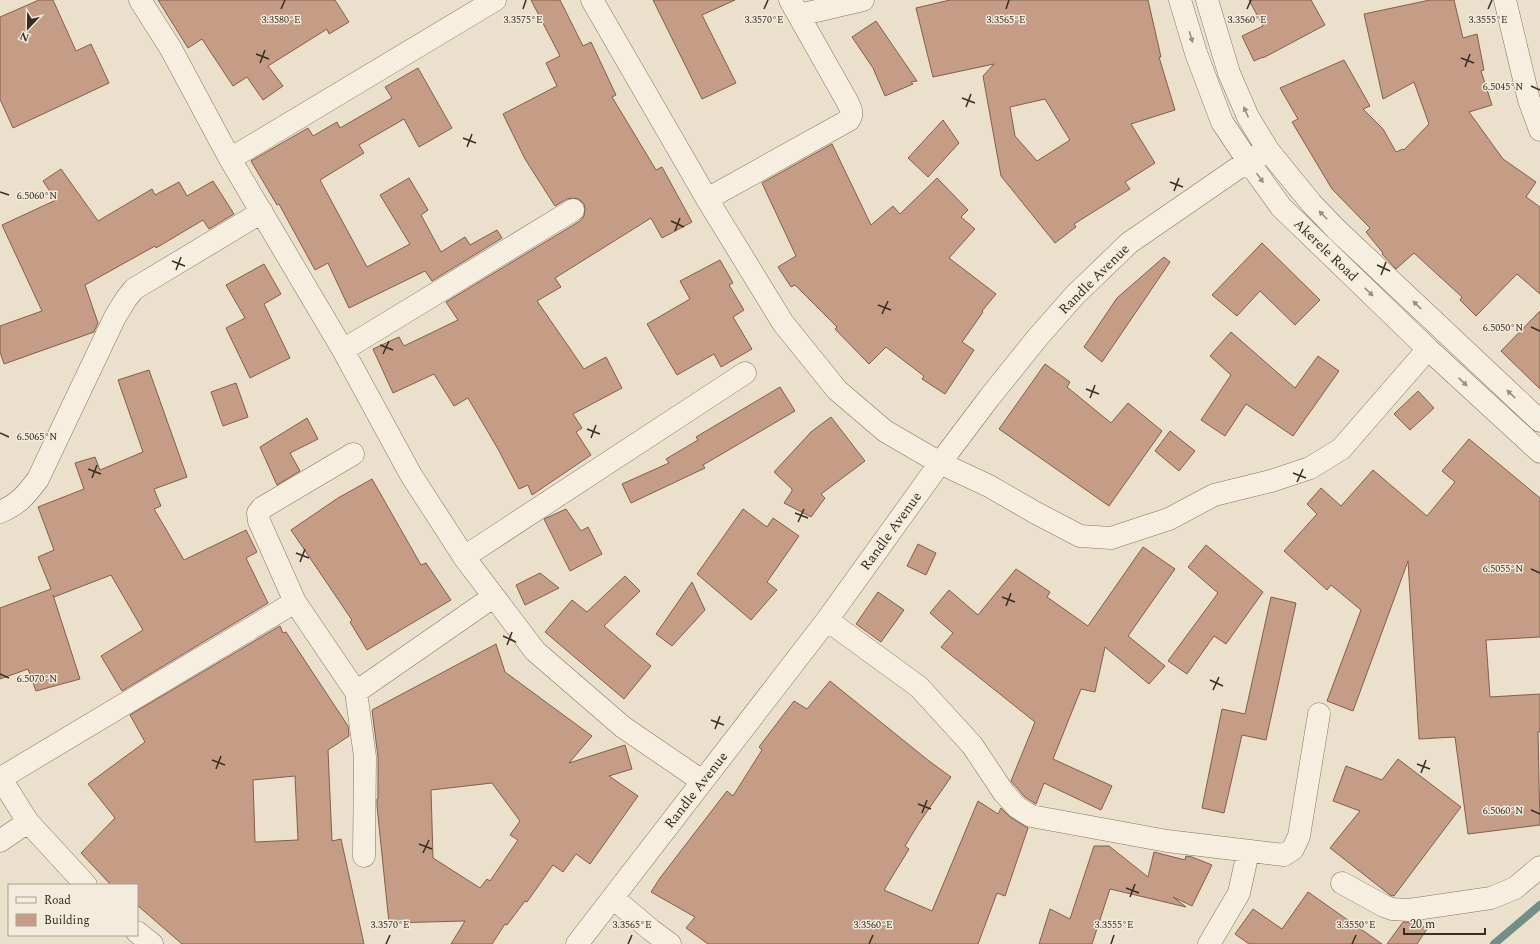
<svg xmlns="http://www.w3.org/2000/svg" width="1540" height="944" font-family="Spectral,serif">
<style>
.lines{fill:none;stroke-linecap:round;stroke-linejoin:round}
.stream{stroke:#738e86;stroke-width:8}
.building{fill:#c59d86;stroke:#845e4a;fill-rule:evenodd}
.minor-casing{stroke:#877362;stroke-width:23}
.minor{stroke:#f6eedf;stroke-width:22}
.oneway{fill:#988e81}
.ticks{fill:none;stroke:#392d23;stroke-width:1.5}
.labels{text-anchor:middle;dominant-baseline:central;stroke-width:3;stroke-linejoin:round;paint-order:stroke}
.street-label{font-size:14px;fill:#392d23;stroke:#f3ebdb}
.ticks-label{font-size:10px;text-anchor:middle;fill:#392d23;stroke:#f3ebdb;stroke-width:3;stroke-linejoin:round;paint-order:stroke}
</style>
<rect width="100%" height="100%" fill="#ebe0cc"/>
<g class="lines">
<path class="stream" d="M 1494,944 L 1540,905"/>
</g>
<path class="building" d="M 39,0 L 53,0 L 76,51 L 91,44 L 109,83 L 13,128 L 0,99 L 0,17 Z
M 158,0 L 335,0 L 349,22 L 329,34 L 327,29 L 268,66 L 283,86 L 263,100 L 247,77 L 233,86 L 202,39 L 188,48 Z
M 531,0 L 560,0 L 583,46 L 591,42 L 616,95 L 612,97 L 656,170 L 662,167 L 692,222 L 662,238 L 651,218 L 555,278 L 561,287 L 537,301 L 584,369 L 606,357 L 622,388 L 573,414 L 582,428 L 576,432 L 591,455 L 532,495 L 528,485 L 519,489 L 498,449 L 468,398 L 454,406 L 434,374 L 393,393 L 373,349 L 399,337 L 404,346 L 458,320 L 446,302 L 580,221 L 584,216 L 585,209 L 584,204 L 579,199 L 572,198 L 567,199 L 555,206 L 525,159 L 503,114 L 557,86 L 546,63 L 560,56 Z
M 653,0 L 735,0 L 702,15 L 736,83 L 702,99 Z
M 950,0 L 1148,0 L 1161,57 L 1159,57 L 1175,110 L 1131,124 L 1155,163 L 1125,182 L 1130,189 L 1074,224 L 1076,227 L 1055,243 L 1001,176 L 983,76 L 994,64 L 933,77 L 916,8 ZM 1045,99 L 1070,140 L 1037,161 L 1015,136 L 1010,107 Z
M 1249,0 L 1311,0 L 1325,25 L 1263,58 L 1263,57 L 1254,61 L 1242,36 L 1263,26 Z
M 1430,0 L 1454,0 L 1463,38 L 1477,34 L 1484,70 L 1481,71 L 1492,105 L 1469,112 L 1503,159 L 1536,182 L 1526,197 L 1540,207 L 1540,294 L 1517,274 L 1476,316 L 1460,300 L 1462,297 L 1414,253 L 1396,269 L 1382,254 L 1383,253 L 1366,232 L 1370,228 L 1332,189 L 1292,122 L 1298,119 L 1280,88 L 1344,60 L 1370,106 L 1363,109 L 1383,129 L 1396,152 L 1403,149 L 1404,150 L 1429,124 L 1414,82 L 1383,99 L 1364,14 Z
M 876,21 L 917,81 L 911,82 L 913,84 L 885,96 L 873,68 L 852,37 Z
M 418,68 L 452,128 L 419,147 L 404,119 L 359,145 L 364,153 L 320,180 L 367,267 L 410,244 L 380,195 L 409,178 L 428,210 L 421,215 L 441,252 L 465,237 L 470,245 L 497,230 L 502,238 L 432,281 L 425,271 L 349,308 L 328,263 L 315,270 L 279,204 L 277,205 L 251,161 L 308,128 L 313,136 L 337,122 L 340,128 L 392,98 L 385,87 Z
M 943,120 L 959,143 L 928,177 L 908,158 Z
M 832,144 L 871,225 L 893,206 L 900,214 L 937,178 L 968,210 L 961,217 L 975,229 L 949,258 L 996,294 L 982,311 L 983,312 L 962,342 L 974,350 L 945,394 L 922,379 L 924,376 L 886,347 L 869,364 L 835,329 L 837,327 L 795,285 L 791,287 L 778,267 L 796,256 L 762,183 Z
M 61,169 L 98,221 L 152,189 L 155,195 L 179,182 L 187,196 L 213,181 L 234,214 L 209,229 L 203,220 L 156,248 L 155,246 L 85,285 L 98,323 L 94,332 L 4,364 L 0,352 L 0,326 L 42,311 L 2,225 L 56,200 L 43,181 Z
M 1262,243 L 1320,300 L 1295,325 L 1260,291 L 1237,316 L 1212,295 Z
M 1164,257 L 1170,262 L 1102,362 L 1084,347 L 1117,298 Z
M 720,260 L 733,283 L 729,285 L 744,310 L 733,317 L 752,349 L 721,367 L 714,354 L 677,375 L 647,324 L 690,299 L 680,281 Z
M 264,264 L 281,294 L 264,304 L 290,358 L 250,378 L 226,328 L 245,318 L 226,285 Z
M 1540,311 L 1540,389 L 1501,351 Z
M 1231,332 L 1295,388 L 1318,356 L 1339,371 L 1293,436 L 1246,404 L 1225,436 L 1201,420 L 1231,375 L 1210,356 Z
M 1045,364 L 1070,382 L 1067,387 L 1111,423 L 1128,403 L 1162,431 L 1109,506 L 999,429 Z
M 149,370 L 187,477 L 154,489 L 161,506 L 154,509 L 184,560 L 246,530 L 257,552 L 246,558 L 268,603 L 122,691 L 101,656 L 143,630 L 111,575 L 54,597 L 53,595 L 80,679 L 36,691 L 28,669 L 0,679 L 0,608 L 51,589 L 38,557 L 54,550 L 38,507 L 84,489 L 75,463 L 95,457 L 100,470 L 143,452 L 118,380 Z
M 236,383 L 248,417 L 223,426 L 211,392 Z
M 780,387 L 795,411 L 703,465 L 705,468 L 631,503 L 622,484 L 669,463 L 666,459 L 698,440 L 696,437 Z
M 1418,391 L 1434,408 L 1410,430 L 1394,414 Z
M 831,417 L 865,461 L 821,494 L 825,498 L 811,517 L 784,503 L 792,491 L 792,489 L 774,472 L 811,432 Z
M 307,418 L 318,439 L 290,453 L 300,471 L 277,485 L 260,447 Z
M 1170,431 L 1195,451 L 1179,471 L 1155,451 Z
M 1469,439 L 1540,498 L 1540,637 L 1486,640 L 1490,697 L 1540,694 L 1540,732 L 1538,732 L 1540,825 L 1468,834 L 1455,737 L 1419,739 L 1408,561 L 1353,711 L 1327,701 L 1361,610 L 1331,585 L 1327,590 L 1284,551 L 1317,514 L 1307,504 L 1321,488 L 1341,506 L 1373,470 L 1427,516 L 1455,482 L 1442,471 Z
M 372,479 L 421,565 L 426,563 L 451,600 L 367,650 L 350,622 L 352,620 L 291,530 L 338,498 Z
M 566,509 L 581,531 L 588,527 L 602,554 L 570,571 L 544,519 Z
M 743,509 L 767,527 L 773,518 L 799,536 L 767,582 L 777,590 L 751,620 L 697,574 Z
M 918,544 L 936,553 L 926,575 L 907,566 Z
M 1206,545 L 1263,592 L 1226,644 L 1214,636 L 1187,674 L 1168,661 L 1218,593 L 1188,567 Z
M 1143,547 L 1175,569 L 1128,636 L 1165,666 L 1149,684 L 1105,647 L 1095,692 L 1081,689 L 1053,759 L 1112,786 L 1101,810 L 1044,783 L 1036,804 L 1025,797 L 1011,781 L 1035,722 L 941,647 L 953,633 L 930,613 L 949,590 L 978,615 L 1016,569 L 1050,592 L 1047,597 L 1088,626 Z
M 540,573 L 559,588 L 525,605 L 516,585 Z
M 625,576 L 640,591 L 604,626 L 651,666 L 624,699 L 545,632 L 572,600 L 587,612 Z
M 692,582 L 705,610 L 672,646 L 656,634 Z
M 878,592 L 904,610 L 881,642 L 856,624 Z
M 1271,597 L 1296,603 L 1266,740 L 1242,735 L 1224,813 L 1202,808 L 1222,709 L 1245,714 Z
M 280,626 L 283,633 L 286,632 L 348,726 L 349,736 L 328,750 L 332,841 L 341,839 L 364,944 L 182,944 L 137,905 L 137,885 L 111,885 L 81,853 L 115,818 L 88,784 L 145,742 L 130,715 ZM 295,776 L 298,840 L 255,842 L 253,780 Z
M 496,644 L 505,672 L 592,736 L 569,763 L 625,745 L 632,769 L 609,776 L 638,796 L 590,864 L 576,854 L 563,872 L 553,865 L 527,902 L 525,901 L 507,925 L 505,924 L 492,944 L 451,944 L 465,921 L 389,923 L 377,806 L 377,799 L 378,799 L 378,757 L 372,710 ZM 492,783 L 520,821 L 510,835 L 518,840 L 490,881 L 487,879 L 480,888 L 433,858 L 431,790 Z
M 830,681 L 929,761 L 951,777 L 919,823 L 905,846 L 909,849 L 884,890 L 932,911 L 978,801 L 998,814 L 1001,808 L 1010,817 L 1028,828 L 1005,896 L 997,893 L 978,944 L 708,944 L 686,928 L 695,917 L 651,892 L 660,878 L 727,791 L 733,796 L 762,750 L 759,747 L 794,701 L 807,709 Z
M 1398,759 L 1461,807 L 1394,896 L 1390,895 L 1330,848 L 1360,811 L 1333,801 L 1346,766 L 1382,780 Z
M 1094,846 L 1109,846 L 1148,877 L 1154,852 L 1185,860 L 1186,856 L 1192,857 L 1212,865 L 1192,906 L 1173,897 L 1186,907 L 1110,889 L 1092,944 L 1039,944 L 1050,909 L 1070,919 Z
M 1308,892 L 1382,944 L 1249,944 L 1235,934 L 1253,909 L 1282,929 Z
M 1403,922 L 1416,922 L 1427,929 L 1417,944 L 1387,944 Z"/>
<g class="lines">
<defs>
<path id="minor" d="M 140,0 L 171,49 L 230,159 L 343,350 L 411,475 L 464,557 L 535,651 L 623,727 L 702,781
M 592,0 L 707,199 L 783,323 L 837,390 L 885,431 L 940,463 L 989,486 L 1036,513 L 1080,536 L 1111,538 L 1169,519 L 1214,495 L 1271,481 L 1310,468 L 1341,449 L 1428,349
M 1180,0 L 1196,53 L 1222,122 L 1248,161 L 1281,207 L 1428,349 L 1540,452
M 1207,0 L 1229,73 L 1248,117 L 1268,150 L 1285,171 L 1312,204 L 1337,230 L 1540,421
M 1505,0 L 1529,100 L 1540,130
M 799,15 L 863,0
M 230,159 L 495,0
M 707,199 L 849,120 C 854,113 850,108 847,101 L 790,0
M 343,350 L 573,210
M 353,454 L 262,508 L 258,513 L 259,521 L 295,602 L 356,692
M 0,512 C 19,504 26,495 38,479 L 115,317 L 126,299 L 134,289 L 262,212
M 464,557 L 745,373
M 827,620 L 919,687 L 972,745 L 1004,793 L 1017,807 L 1031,816 L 1167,841 L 1284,855 L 1293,849 L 1299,836 L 1319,714
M 0,777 L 28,822 L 86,885
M 1,778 L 295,602
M 0,841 L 28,822
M 364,856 L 365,757 L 356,692 L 493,597
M 1342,883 L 1384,906 L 1392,909 L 1409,910 L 1491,898 L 1515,888 L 1540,867
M 613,898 L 651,930 L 670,944
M 137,932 L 152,944
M 577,944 L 827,620 L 940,463 L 989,398 L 1038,337 L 1075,295 L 1129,243 L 1248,161 L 1268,150
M 1209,944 L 1239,893 L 1248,852"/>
</defs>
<use href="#minor" class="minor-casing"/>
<use href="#minor" class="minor"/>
</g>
<defs><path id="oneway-solid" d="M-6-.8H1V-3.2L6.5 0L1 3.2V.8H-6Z"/></defs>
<g class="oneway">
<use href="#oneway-solid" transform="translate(1191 37) rotate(74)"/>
<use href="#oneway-solid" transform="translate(1246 112) rotate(-113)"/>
<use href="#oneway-solid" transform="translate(1260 178) rotate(54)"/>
<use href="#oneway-solid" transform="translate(1323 215) rotate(-135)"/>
<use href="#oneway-solid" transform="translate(1369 292) rotate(44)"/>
<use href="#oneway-solid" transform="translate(1417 305) rotate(-136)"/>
<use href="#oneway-solid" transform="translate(1463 382) rotate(43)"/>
<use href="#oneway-solid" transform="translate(1511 394) rotate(-137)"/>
</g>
<path class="ticks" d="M 281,9 L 285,0M 523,9 L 526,0M 764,9 L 768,0M 1006,9 L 1009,0M 1247,9 L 1251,0M 1488,9 L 1492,0M 256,54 L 269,59M 1461,58 L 1474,63M 260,63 L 265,50M 1465,67 L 1470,54M 1531,86 L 1540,90M 962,98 L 975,103M 966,107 L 971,94M 463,138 L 476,143M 467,147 L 472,134M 1170,182 L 1183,187M 1174,191 L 1179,178M 0,192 L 9,195M 671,221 L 684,227M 675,231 L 680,218M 172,261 L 185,266M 1377,265 L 1390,271M 176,270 L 181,257M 1381,275 L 1386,262M 878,305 L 891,310M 882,314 L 888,301M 1531,327 L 1540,331M 380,345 L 393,350M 383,354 L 389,341M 1086,389 L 1099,394M 1090,398 L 1095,385M 587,429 L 600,434M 0,433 L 9,437M 591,438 L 596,425M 88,469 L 101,474M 1293,473 L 1306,478M 92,478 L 97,465M 1297,482 L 1303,469M 795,513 L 808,518M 798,522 L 804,509M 296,553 L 309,558M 300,562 L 305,549M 1531,569 L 1540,573M 1002,597 L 1015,602M 1006,606 L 1011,593M 503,636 L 516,642M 507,645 L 512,632M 0,674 L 9,678M 1210,680 L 1223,686M 1213,690 L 1219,677M 711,720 L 724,725M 715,729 L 720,716M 212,760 L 225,765M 1417,764 L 1430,769M 216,769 L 221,756M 1421,773 L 1426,760M 918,804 L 931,809M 1531,810 L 1540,814M 922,813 L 927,800M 419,844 L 432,849M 423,853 L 429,840M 1126,888 L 1139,893M 1130,897 L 1135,884M 386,944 L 390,935M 628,944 L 632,935M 869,944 L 873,935M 1111,944 L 1114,935M 1352,944 L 1356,935"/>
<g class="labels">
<g class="street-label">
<text transform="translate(1326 250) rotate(44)">Akerele Road</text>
<text transform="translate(1094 279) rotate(-45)">Randle Avenue</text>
<text transform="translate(891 531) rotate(-54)">Randle Avenue</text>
<text transform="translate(696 790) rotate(-52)">Randle Avenue</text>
</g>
</g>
<g class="ticks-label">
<text x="281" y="23">3.3580°E</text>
<text x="523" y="23">3.3575°E</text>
<text x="764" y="23">3.3570°E</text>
<text x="1006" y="23">3.3565°E</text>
<text x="1247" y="23">3.3560°E</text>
<text x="1488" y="23">3.3555°E</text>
<text x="1503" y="90">6.5045°N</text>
<text x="37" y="199">6.5060°N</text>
<text x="1503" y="331">6.5050°N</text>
<text x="37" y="440">6.5065°N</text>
<text x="1503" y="572">6.5055°N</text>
<text x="37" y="682">6.5070°N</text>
<text x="1503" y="814">6.5060°N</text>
<text x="390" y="928">3.3570°E</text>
<text x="632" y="928">3.3565°E</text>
<text x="873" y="928">3.3560°E</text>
<text x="1114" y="928">3.3555°E</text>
<text x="1356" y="928">3.3550°E</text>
</g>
<rect x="8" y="884" width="130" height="52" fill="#f3ebdb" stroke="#a99f91"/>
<rect x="16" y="897" width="20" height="6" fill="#f6eedf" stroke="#a99f91"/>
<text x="44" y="904" font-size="12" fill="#392d23">Road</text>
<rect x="16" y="914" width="20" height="12" fill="#c59d86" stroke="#a99f91"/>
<text x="44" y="924" font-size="12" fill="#392d23">Building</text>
<g transform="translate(28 28) rotate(202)" stroke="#f3ebdb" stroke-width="3" paint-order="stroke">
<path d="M0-3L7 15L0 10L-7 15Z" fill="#392d23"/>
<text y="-6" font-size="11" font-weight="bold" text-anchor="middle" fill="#392d23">N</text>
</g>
<path d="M1404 928v6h81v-6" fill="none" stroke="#392d23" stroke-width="2"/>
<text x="1410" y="928" font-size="12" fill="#392d23" stroke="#f3ebdb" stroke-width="3" paint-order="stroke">20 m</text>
</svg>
